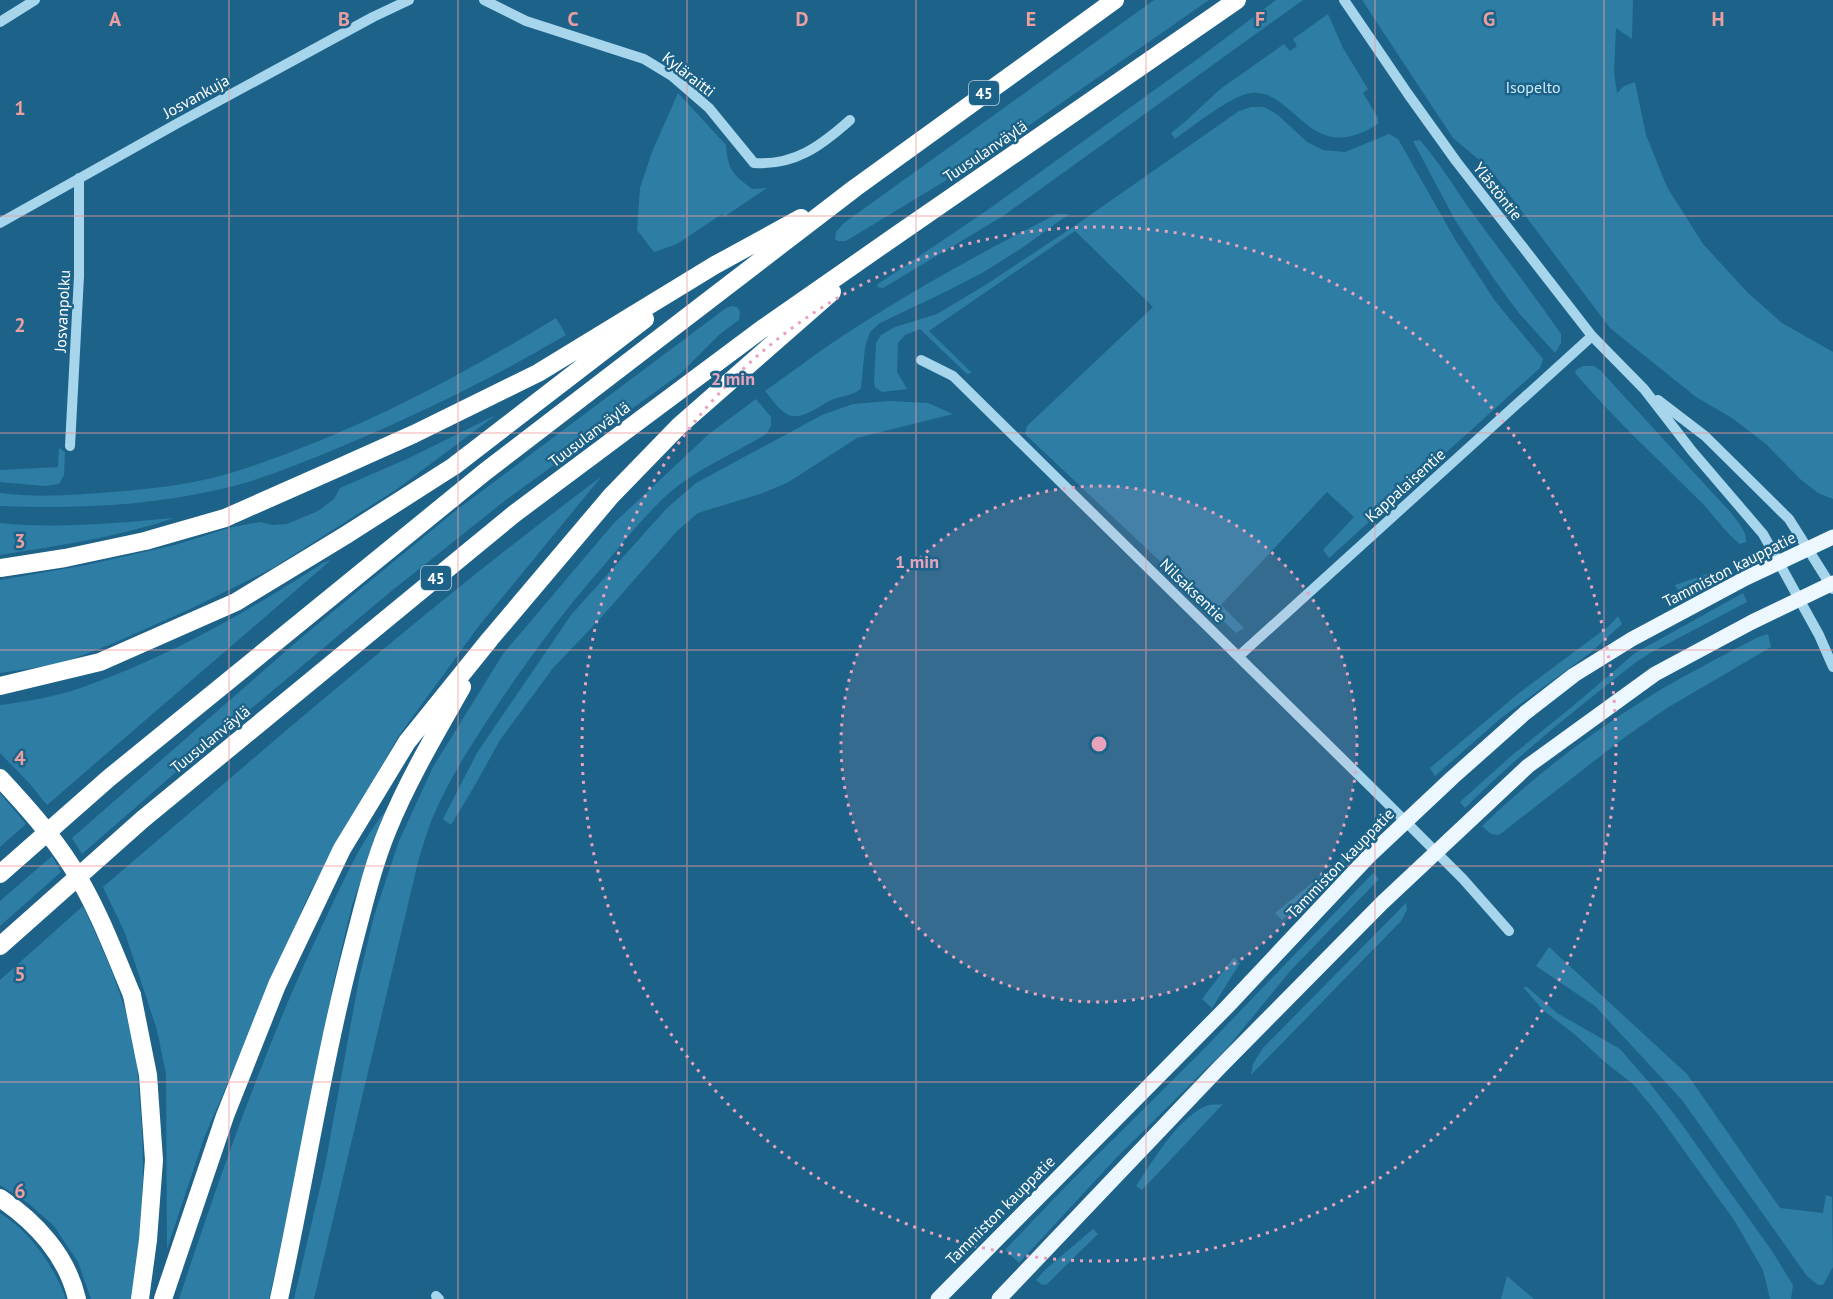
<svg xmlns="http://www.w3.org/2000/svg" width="1833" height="1299" font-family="'PT Sans',sans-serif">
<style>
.green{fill:#2d7da5}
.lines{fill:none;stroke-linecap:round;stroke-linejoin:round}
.minor{stroke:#a7d5ec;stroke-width:10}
.major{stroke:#ecf7ff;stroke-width:15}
.highway{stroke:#fff;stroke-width:18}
.highway-bridge{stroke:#fff;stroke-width:18}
.grid{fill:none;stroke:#ed9e9e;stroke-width:1.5;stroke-opacity:0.55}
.ring{fill:none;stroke:#e7a3bd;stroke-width:3;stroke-dasharray:3 6}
.labels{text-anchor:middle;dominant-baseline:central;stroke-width:5;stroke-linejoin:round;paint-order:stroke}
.shield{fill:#1d6389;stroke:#bbd0dc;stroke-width:1.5}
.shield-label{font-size:15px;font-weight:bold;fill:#fff}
.street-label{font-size:16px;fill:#fff;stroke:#1d6389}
.park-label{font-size:16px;fill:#cceaf9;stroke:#1d6389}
.grid-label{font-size:20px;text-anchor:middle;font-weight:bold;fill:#ed9e9e;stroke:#1d6389;stroke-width:5;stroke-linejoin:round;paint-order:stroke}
.centre{fill:#e7a3bd;stroke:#1d6389;stroke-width:3}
.ring-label{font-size:18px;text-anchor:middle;font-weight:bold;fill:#e7a3bd;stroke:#1d6389;stroke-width:5;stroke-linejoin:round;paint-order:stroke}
</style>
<rect width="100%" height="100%" fill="#1d6389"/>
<path class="green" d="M 1154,0 L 1209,0 L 978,161 L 846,241 L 838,241 L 835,239 L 836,232 L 844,223 Z
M 1276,0 L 1303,0 L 1003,216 L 883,288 L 877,287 L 878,284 L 986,211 L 1199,58 Z
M 1362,0 L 1633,0 L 1632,39 L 1616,28 L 1614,72 L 1617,93 L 1624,86 L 1635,82 L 1646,135 L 1667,187 L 1703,244 L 1748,293 L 1782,323 L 1833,352 L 1833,499 L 1818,493 L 1800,479 L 1766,444 L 1732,418 L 1696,397 L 1610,328 L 1490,169 L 1453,138 Z
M 1328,14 L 1343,48 L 1368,89 L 1363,93 L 1378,118 L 1378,124 C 1306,170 1295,82 1246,94 C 1227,99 1192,127 1175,139 L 1171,133 L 1186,121 L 1219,90 L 1284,44 L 1290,51 L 1297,46 L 1293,39 Z
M 678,93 L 726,145 C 728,171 733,174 752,189 L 767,188 L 724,217 L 722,214 L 677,244 L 654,252 L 637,230 L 640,188 L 652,152 Z
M 1251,107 L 1264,107 L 1278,115 L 1307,142 L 1323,150 L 1345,152 L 1389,134 L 1398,139 L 1456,241 L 1495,301 L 1543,359 L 1540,368 L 1329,558 L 1323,550 L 1354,517 L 1327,492 L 1221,605 L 1244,628 L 1236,633 L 1025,434 L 1027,426 L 1153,307 L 1075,231 L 929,331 L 972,373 L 967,374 L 920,329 L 905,335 L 898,343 L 897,372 L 907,389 L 882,392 L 875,387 L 874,381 L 876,343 L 881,335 L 895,327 L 937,314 L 987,284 L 1073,227 L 1239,111 Z
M 1420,140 C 1439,162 1454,187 1471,211 C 1501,252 1532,292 1561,334 L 1561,343 L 1555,353 L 1518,312 L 1494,279 L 1455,220 L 1413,141 Z
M 1057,214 L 1069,214 L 1022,248 L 982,273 L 943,293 L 880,323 L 870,332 L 865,347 L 861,388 C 854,396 841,396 831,400 C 821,405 805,418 793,416 C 782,415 772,399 765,391 C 788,375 810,358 832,343 C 904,295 980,253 1057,214 Z
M 732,306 L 737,307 L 740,312 L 739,320 L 720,334 L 680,374 L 507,499 L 389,593 L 191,759 L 82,854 L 72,838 L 302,637 L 454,512 L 726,308 Z
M 556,318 L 566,335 C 493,378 416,416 338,448 C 299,464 259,481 217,490 C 146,506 73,509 0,506 L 0,493 C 39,498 75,495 113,492 C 152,489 196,484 234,472 C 348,436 454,380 556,318 Z
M 1583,366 L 1594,366 L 1600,370 L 1731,513 C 1737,521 1747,531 1746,542 L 1740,544 C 1725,532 1715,517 1702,503 C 1659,460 1614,419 1575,373 L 1577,369 Z
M 756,399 L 771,417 L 771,426 L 766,434 C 734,454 698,468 669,493 C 646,514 625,540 605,564 C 568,606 537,647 505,694 C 478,734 451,774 432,819 C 427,832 423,845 419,858 L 314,1299 L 294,1299 L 325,1166 L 359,979 L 374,916 L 399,841 L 433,767 L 503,654 L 614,523 L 709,434 Z
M 890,401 L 928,403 L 953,414 L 857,438 L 787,483 L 760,494 L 698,513 L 677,531 L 598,621 L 553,668 L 500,740 L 475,785 L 451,825 L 443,819 L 477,753 L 571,615 L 667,508 L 696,483 L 822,415 L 853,404 Z
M 496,415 L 397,489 L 273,568 L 190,609 L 114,643 L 60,664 L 0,673 L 0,580 L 86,565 L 175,545 L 232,527 L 261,522 L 272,525 L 287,524 L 318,511 L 334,499 L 340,488 L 409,458 Z
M 59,448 L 65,452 L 64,475 L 59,484 L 45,486 L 0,482 L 0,470 L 58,467 Z
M 602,476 L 478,627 L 398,737 L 309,894 L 204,1138 L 167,1249 L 166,1074 L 157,1030 L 125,933 L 103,887 C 267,747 429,606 602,476 Z
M 174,518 C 118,537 58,546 0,555 L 0,523 C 58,529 117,523 174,518 Z
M 331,560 L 47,805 L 30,784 L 0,753 L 0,705 C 32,701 64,695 94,683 C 174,654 252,609 323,563 Z
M 1728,567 L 1731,567 L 1734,571 L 1724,577 L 1679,592 L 1675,585 Z
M 1743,593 L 1747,602 L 1650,653 L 1635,663 C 1576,709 1518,755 1465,808 L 1460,802 L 1511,756 L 1573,706 L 1635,653 Z
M 1618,616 L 1622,624 L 1590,653 L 1501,718 L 1435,776 L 1430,768 L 1519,693 L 1609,626 Z
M 1768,634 L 1771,647 L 1667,708 L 1625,737 L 1499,835 L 1491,834 L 1482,826 C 1532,778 1586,736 1644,700 C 1680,677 1719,658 1756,638 Z
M 0,793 L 26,824 L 0,847 Z
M 387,809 L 352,905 L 333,985 L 295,1182 L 269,1299 L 179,1299 C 221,1172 265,1046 323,924 C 342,885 359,843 387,809 Z
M 1348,851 L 1352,852 C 1332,884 1312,897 1282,920 L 1275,913 L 1338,862 Z
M 52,856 L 61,872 L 0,926 L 0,901 Z
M 1373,873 L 1379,879 L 1291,970 L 1228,1047 L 1116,1158 L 1019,1263 L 1005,1250 L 1066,1186 L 1196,1057 Z
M 1406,903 L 1407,910 L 1401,921 L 1251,1075 L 1253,1064 L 1263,1048 Z
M 83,906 C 104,951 125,998 135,1048 C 137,1063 138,1078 139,1093 C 146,1162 144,1231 131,1299 L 91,1299 L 78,1262 L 54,1226 L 28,1203 L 0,1185 L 0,980 Z
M 1549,947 L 1687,1074 L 1780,1208 L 1823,1213 L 1826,1195 L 1832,1197 L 1833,1267 L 1823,1285 L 1818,1285 L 1807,1276 L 1682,1100 L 1595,1006 L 1536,966 Z
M 1234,957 L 1240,963 L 1212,1008 L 1202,999 Z
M 1523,987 L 1527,987 L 1557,1013 L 1620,1049 L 1647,1080 L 1678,1119 L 1772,1251 L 1793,1285 L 1791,1299 L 1770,1299 L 1763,1270 L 1734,1220 L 1657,1113 L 1633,1084 L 1606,1063 L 1573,1033 L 1544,1011 Z
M 1223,1104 L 1142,1190 L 1136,1186 C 1152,1162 1181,1113 1209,1105 C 1213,1104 1219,1105 1223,1104 Z
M 0,1213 C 31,1233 53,1264 66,1299 L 0,1299 Z
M 1093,1229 L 1098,1234 L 1046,1285 L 1041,1284 L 1036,1280 L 1046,1269 Z
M 1507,1276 L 1534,1299 L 1501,1299 Z"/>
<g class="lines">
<path class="minor" d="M 484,0 L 526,21 L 644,59 L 672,76 L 709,108 L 754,163 C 794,166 821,146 850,120
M 1344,0 L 1408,94 L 1456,161 L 1592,336 L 1644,389 L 1692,451 L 1763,534 L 1819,635 L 1833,667
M 0,22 L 35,0
M 0,223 L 178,123 L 373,17 L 409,0
M 921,360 L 953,376 L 1380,796 L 1463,879 L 1509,931
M 1658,400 L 1705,436 L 1789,519 L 1833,589
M 70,446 L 79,276 L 79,178
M 1239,656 L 1592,336
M 436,1296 L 439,1299"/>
<path class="major" d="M 938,1299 L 1227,1007 L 1368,857 L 1452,778 L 1525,713 L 1574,675 L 1632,639 L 1746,578 L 1833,537
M 999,1299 L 1220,1067 L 1382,903 L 1528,766 L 1655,674 L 1752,622 L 1833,583"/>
<path class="highway" d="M 0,568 L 65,558 L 145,541 L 225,518 L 338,468 L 414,434 L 538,373 L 715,265 L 801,218
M 0,686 L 100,662 L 236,602 L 346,535 L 454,466 L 645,319
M 0,874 L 109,778 L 486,471 L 855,188 L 1115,0
M 0,946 L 143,819 L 514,514 L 762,329 L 894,237 L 1237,0
M 132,995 L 148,1075 L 154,1160 L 148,1240 L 140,1299
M 0,1198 C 36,1222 67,1256 77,1299
M 163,1299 L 225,1116 L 277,985 L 342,849 L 407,742 L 490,639 L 611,496 L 679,426 L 832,292
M 279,1299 C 305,1180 323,1060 354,942 C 364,904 373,865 388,829 C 408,780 436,733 462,687"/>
<path class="highway-bridge" d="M 0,778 C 26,806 51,834 72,867 C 97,906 114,952 132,995"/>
</g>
<path class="grid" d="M 229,0 L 229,1299M 458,0 L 458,1299M 687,0 L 687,1299M 916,0 L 916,1299M 1146,0 L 1146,1299M 1375,0 L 1375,1299M 1604,0 L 1604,1299M 0,216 L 1833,216M 0,433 L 1833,433M 0,650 L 1833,650M 0,866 L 1833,866M 0,1082 L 1833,1082"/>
<circle cx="1099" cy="744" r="258" fill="#e7a3bd" fill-opacity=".12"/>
<g class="ring">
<circle cx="1099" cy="744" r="258"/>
<circle cx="1099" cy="744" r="517"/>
</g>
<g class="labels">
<g class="shield">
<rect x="969" y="81" width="30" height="24" rx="4.5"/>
<rect x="421" y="566" width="30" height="24" rx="4.5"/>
</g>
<g class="shield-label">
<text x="984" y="93">45</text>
<text x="436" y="578">45</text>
</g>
<g class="street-label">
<text transform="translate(689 74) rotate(38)">Kyläraitti</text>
<text transform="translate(196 96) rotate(-29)">Josvankuja</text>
<text transform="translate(985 151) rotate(-34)">Tuusulanväylä</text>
<text transform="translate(1498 191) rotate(52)">Ylästöntie</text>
<text transform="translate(62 311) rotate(-87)">Josvanpolku</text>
<text transform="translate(589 434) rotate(-37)">Tuusulanväylä</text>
<text transform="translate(1405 485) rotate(-42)">Kappalaisentie</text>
<text transform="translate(1729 569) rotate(-27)">Tammiston kauppatie</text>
<text transform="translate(1193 590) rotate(44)">Nilsaksentie</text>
<text transform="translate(210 739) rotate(-39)">Tuusulanväylä</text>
<text transform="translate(1340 863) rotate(-46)">Tammiston kauppatie</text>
<text transform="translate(1000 1210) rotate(-45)">Tammiston kauppatie</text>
</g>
<g class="park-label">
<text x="1533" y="87">Isopelto</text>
</g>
</g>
<g class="grid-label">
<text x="115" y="26">A</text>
<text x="344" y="26">B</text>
<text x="573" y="26">C</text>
<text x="802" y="26">D</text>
<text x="1031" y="26">E</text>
<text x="1260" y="26">F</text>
<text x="1489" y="26">G</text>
<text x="1718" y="26">H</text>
<text x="20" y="115">1</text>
<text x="20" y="332">2</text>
<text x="20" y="548">3</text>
<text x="20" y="765">4</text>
<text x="20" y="981">5</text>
<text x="20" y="1198">6</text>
</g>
<circle cx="1099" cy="744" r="9" class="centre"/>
<g class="ring-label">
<text x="733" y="385">2 min</text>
<text x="917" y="568">1 min</text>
</g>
</svg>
